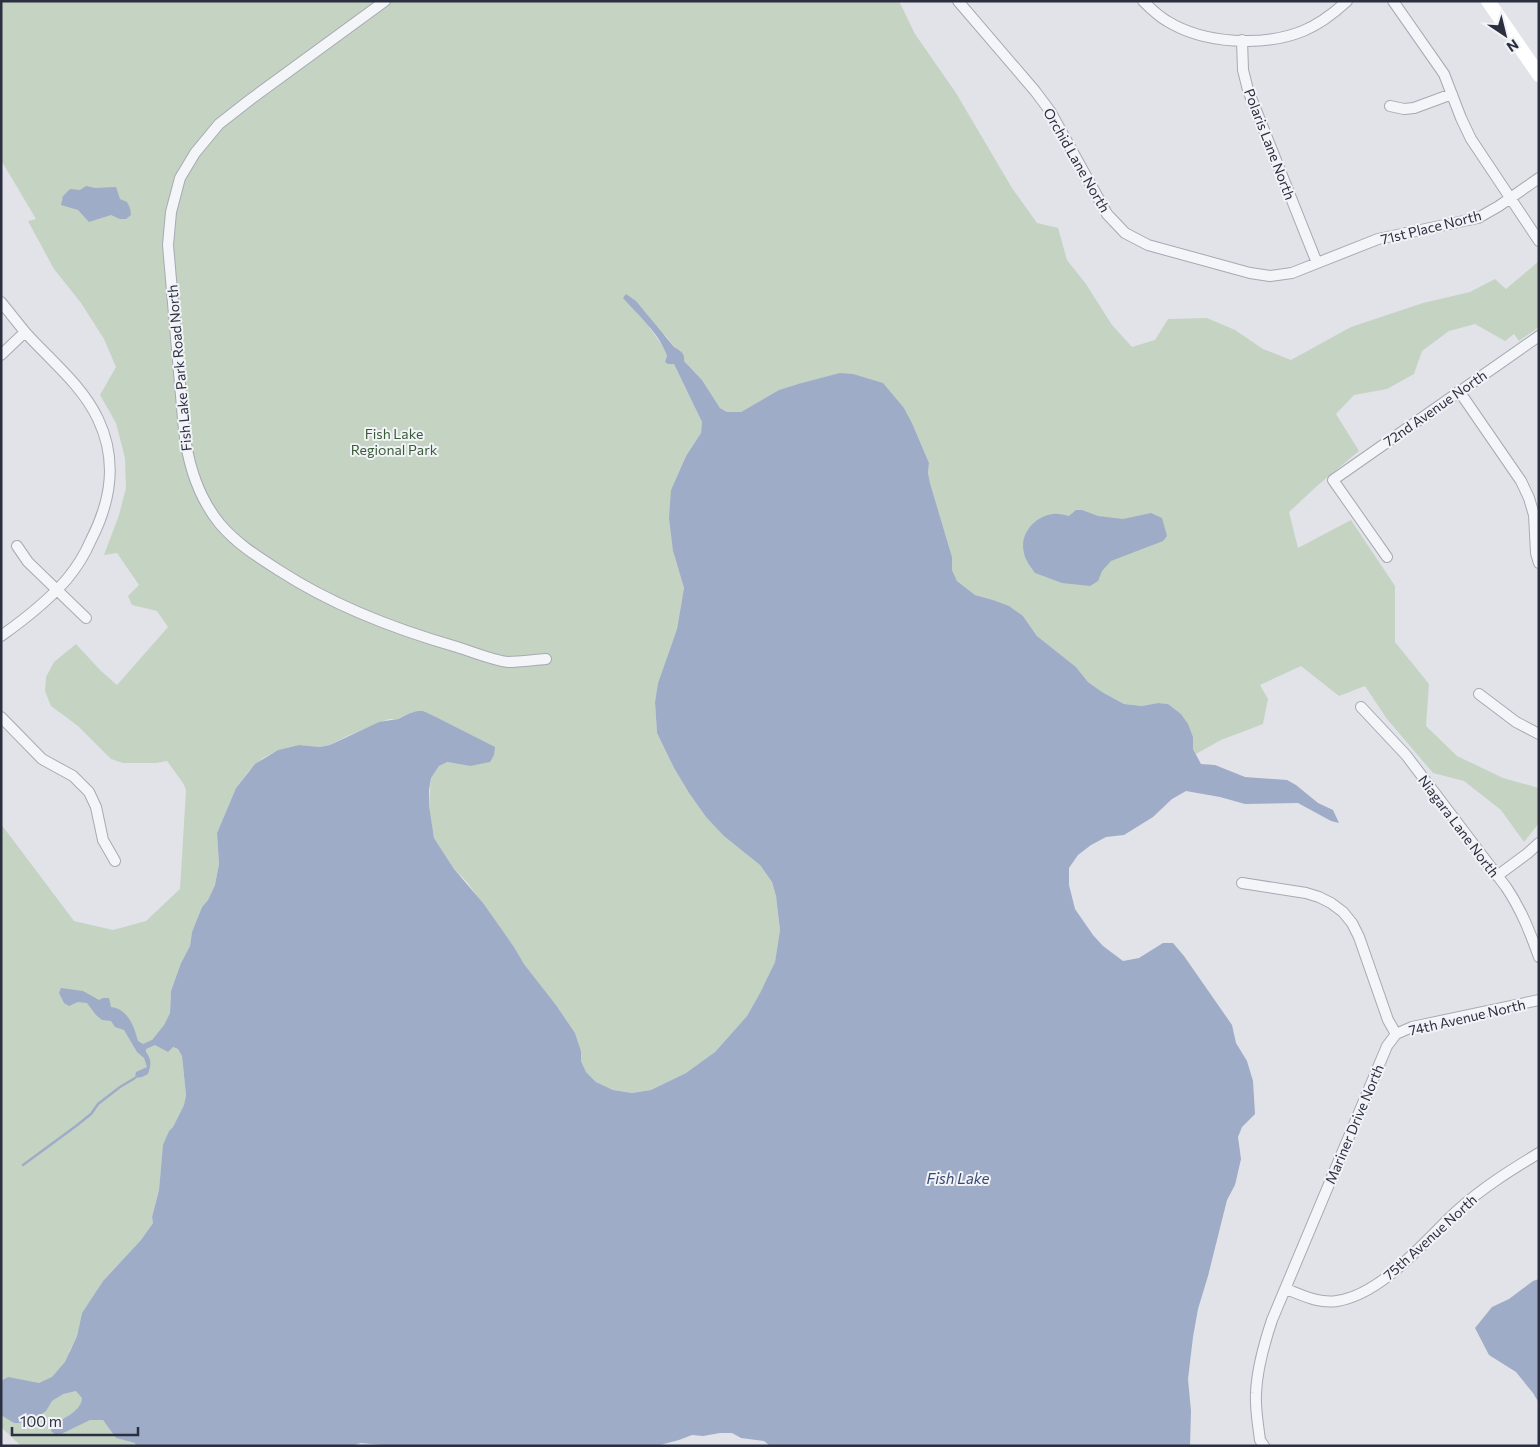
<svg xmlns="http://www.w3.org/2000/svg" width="1540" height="1447" font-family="Commissioner,sans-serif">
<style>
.green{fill:#c5d3c3}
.water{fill:#9facc7}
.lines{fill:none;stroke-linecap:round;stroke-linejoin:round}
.stream{stroke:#9facc7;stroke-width:2.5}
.street-casing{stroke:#a7a9b3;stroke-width:12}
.street{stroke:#f4f5f8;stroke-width:10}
.secondary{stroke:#fff;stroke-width:14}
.labels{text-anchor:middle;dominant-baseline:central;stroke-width:4;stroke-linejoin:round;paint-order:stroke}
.street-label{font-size:14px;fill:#2b2f40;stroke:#f1f3f7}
.park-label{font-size:14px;fill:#3a5b39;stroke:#f1f3f7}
.water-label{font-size:15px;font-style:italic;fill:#374972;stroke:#f1f3f7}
</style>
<rect width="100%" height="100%" fill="#e1e3e9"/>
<path class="green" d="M 1,1 L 899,1 L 915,34 L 956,93 L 1012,188 L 1037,223 L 1058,228 L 1067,260 L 1086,284 L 1112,325 L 1132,347 L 1155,340 L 1168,319 L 1207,318 L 1235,330 L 1263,349 L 1291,360 L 1351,327 L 1423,303 L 1470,292 L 1495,279 L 1506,289 L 1539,261 L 1539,327 L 1519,341 L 1514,334 L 1505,341 L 1475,324 L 1449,331 L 1422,351 L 1414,374 L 1387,389 L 1354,395 L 1336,414 L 1359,451 L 1317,486 L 1289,512 L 1298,548 L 1351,520 L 1395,586 L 1395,642 L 1429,684 L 1426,726 L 1457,756 L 1503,778 L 1539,788 L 1539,823 L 1524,842 L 1501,810 L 1464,781 L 1433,773 L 1387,719 L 1365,686 L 1339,696 L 1301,666 L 1260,685 L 1268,699 L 1263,724 L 1221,740 L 1196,754 L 1193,749 L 1193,737 L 1181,714 L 1168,704 L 1158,703 L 1142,706 L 1124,704 L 1102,692 L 1088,682 L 1076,667 L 1037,636 L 1023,616 L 993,600 L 975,595 L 957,581 L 952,570 L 952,557 L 930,483 L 928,473 L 929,463 L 912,423 L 904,408 L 798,384 L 779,390 L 741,412 L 727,412 L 720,408 L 702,380 L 684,361 L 681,351 L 674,347 L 666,336 L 649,327 L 664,348 L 667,356 L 674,364 L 702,422 L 701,433 L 686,456 L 671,490 L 673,551 L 684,588 L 677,629 L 658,683 L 655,702 L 657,733 L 674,768 L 689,793 L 706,817 L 721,832 L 760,865 L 772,882 L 776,896 L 780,930 L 775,962 L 760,993 L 747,1016 L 715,1052 L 686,1073 L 651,1090 L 632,1093 L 613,1090 L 596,1082 L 586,1072 L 581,1061 L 581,1051 L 575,1033 L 556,1005 L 524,964 L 514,947 L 467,882 L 454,869 L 434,838 L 429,805 L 431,778 L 439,766 L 446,762 L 470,766 L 494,747 L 440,719 L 412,712 L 397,719 L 389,719 L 347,736 L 330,745 L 320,747 L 299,745 L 278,750 L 263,758 L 248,772 L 236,788 L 217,833 L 219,864 L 215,885 L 208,900 L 202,907 L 192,932 L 190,946 L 181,963 L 171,991 L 170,1013 L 164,1025 L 152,1040 L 178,1049 L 182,1056 L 186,1095 L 184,1105 L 173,1127 L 169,1131 L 162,1159 L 159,1190 L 152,1217 L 153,1223 L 141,1240 L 103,1281 L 82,1313 L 77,1336 L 69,1352 L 103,1420 L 116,1438 L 136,1443 L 136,1446 L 21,1446 L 1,1427 L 1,824 L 74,921 L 113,930 L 146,921 L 180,889 L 186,790 L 183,783 L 167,761 L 156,763 L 123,763 L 111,759 L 78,726 L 51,706 L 45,691 L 46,677 L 54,662 L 76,644 L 101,671 L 117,685 L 168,627 L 157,611 L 132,605 L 128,596 L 139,585 L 117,553 L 104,555 L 119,515 L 126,488 L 125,458 L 116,423 L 100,395 L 116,367 L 104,339 L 81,303 L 54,269 L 28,221 L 36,219 L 1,160 Z"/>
<path class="water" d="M 86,186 L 95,188 L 116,187 L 120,199 L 127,202 L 130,208 L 131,215 L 126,219 L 120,219 L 111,215 L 89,222 L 78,210 L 61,205 L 63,196 L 70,189 L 80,190 Z
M 626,294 L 636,301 L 674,347 C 681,351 685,353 684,361 L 702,380 L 720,408 L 727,412 L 741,412 L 779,390 L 798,384 L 840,373 L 853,374 L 883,383 L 904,408 L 912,423 L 929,463 L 928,473 L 930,483 L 952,557 L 952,570 L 957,581 L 975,595 L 993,600 L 1009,606 L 1023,616 L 1037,636 L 1076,667 L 1088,682 L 1102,692 L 1124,704 L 1142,706 L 1158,703 L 1168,704 L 1181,714 L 1188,724 L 1193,737 L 1193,749 L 1201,764 L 1215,765 L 1245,777 L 1287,780 L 1296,785 L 1318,803 L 1333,810 L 1339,823 L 1331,821 L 1298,803 L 1245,804 L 1220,797 L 1186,791 L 1172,799 L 1153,817 L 1124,835 L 1106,837 L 1091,845 L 1078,855 L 1069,868 L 1069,885 L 1075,909 L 1093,935 L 1103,946 L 1123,961 L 1139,958 L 1163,943 L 1173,943 L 1184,956 L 1232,1025 L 1236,1043 L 1247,1061 L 1253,1081 L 1255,1114 L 1242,1127 L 1238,1137 L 1241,1159 L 1235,1185 L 1227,1200 L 1208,1276 L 1198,1309 L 1193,1337 L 1188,1379 L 1191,1411 L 1190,1446 L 770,1446 L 764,1441 L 741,1438 L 732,1433 L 720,1433 L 703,1436 L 692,1435 L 679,1440 L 656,1446 L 393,1446 L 361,1443 L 351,1446 L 136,1446 L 135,1443 L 116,1438 L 103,1420 L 90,1420 L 57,1436 L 51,1431 L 53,1425 C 63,1418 81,1412 82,1398 L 76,1391 L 63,1394 L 52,1401 L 46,1411 L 36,1418 L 25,1423 L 14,1423 L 1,1415 L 1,1381 L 8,1377 L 39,1383 L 52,1377 L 65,1362 L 77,1336 L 82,1313 L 103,1281 L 141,1240 L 153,1223 L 152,1217 L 159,1190 L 163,1145 L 169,1131 L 173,1127 L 184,1105 L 186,1095 L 182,1056 L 178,1049 L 173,1047 L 168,1052 L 155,1045 L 146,1049 L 146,1052 C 152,1060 151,1065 148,1074 L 142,1077 L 135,1078 L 136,1072 L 147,1067 L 144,1058 L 137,1052 L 124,1030 L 115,1027 L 111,1021 L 102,1020 L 96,1015 L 87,1003 L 78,1002 L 69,1006 L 64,1003 L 59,993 L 61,988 L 83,991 L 99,1000 L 103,998 L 109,998 L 111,1007 C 128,1009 134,1026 138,1041 L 143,1044 L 152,1040 L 164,1025 L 170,1013 L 171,991 L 181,963 L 190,946 L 192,932 L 202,907 L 208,900 L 215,885 L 219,864 L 217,833 L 236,788 L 255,764 L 278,750 L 299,745 L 320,747 L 330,745 L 379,722 L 398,719 L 410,713 L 418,711 L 423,711 L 440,719 L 495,747 L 494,755 L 490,762 L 470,766 L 447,762 L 439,766 L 431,778 L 429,790 L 429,805 L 434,838 L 454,869 L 483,903 L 514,947 L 524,964 L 556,1005 L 575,1033 L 581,1051 L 581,1061 L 586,1072 L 596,1082 L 613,1090 L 632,1093 L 651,1090 L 686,1073 L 715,1052 L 747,1016 L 760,993 L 775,962 L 780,930 L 776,896 L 772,882 L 760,865 L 724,836 L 706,817 L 689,793 L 674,768 L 657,733 L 655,702 L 658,683 L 677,629 L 684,588 L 673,551 L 669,518 L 671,490 L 686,456 L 701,433 L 702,422 L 674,364 L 668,364 L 665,362 L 667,356 C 660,334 638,315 623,298 Z
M 1076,510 L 1082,510 L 1098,516 L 1123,519 L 1151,513 L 1162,518 L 1167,536 L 1163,541 L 1111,561 L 1102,571 L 1098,581 L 1090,586 L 1062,583 L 1035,573 C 1031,567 1025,560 1024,553 C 1019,534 1035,516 1053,514 C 1058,513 1064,515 1069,516 Z
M 1539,1279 L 1539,1403 L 1533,1393 L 1516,1372 L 1489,1355 L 1475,1328 L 1492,1307 L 1509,1299 L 1533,1281 Z"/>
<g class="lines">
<path class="stream" d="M 23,1165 L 76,1126 L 91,1114 L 98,1104 L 120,1087 L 135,1078"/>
<defs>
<path id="street" d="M 385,1 L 251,99 L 219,124 L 195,153 L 180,178 L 171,212 L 168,245 L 184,430 C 188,465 198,497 220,524 C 237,544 258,557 280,571 C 334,606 394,629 457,647 C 470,651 495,661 508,662 C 520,662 533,660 546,659
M 958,1 L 1035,91 L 1050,111 L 1107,214 L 1125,233 L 1148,245 L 1250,273 L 1270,276 L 1292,273 L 1378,239 L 1478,218 L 1499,206 L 1539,178
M 1143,1 C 1150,8 1158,16 1167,21 C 1204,44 1263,47 1303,31 C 1320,24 1334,13 1347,1
M 1393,1 L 1444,74 L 1461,118 L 1471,139 L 1539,241
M 1242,40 L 1243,70 L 1248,90 L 1317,263
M 1390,106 L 1404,109 L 1414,108 L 1452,94
M 1,302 C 9,312 17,322 25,332 C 50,360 82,385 98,419 C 118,461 111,501 91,540 C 85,554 77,567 67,579 C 48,601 25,619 1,636
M 1,355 L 25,332
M 1459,391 L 1521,481 L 1529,498 L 1534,515 L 1536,553 L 1539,563
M 17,546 L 28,562 L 86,618
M 1387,557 L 1333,480 L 1539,336
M 1479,694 L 1516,722 L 1539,734
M 1361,707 L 1406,755 L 1506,887 C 1521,909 1530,932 1539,957
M 1,717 L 42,759 L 73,776 L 89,792 L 96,807 L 103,840 L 115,861
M 1497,876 L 1528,853 L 1539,843
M 1242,883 L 1306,893 L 1319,897 L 1331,903 L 1343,912 L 1352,923 L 1359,937 L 1388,1020 L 1396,1034 L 1387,1046 L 1272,1320 C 1264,1344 1257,1368 1256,1393 C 1255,1408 1258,1424 1260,1440 L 1264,1446
M 1396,1034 L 1412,1027 L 1539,1000
M 1286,1289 C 1302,1295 1319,1304 1337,1301 C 1383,1294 1425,1240 1458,1210 C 1482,1188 1511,1170 1539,1153"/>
</defs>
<use href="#street" class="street-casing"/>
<use href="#street" class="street"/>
<path class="secondary" d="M 1488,1 L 1539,75"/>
</g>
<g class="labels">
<g class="street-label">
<text transform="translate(1270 144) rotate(69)">Polaris Lane North</text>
<text transform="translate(1077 160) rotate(60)">Orchid Lane North</text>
<text transform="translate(1431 227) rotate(-14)">71st Place North</text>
<text transform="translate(179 368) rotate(-95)">Fish Lake Park Road North</text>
<text transform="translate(1435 408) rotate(-35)">72nd Avenue North</text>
<text transform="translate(1459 826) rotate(53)">Niagara Lane North</text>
<text transform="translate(1467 1017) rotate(-13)">74th Avenue North</text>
<text transform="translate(1354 1124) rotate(-67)">Mariner Drive North</text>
<text transform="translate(1430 1237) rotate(-42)">75th Avenue North</text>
</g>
<g class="park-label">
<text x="394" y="433">Fish Lake<tspan x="394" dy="16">Regional Park</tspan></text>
</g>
<g class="water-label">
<text x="958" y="1178">Fish Lake</text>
</g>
</g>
<rect width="1540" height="1447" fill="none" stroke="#2b2f40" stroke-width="5"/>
<g transform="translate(1505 35) rotate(145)" stroke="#f1f3f7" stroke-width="4" paint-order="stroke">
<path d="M0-4L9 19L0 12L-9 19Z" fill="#2b2f40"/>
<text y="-8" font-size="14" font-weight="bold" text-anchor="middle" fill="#2b2f40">N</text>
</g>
<path d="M12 1427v8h126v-8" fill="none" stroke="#2b2f40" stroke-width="2.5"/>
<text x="20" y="1427" font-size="15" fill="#2b2f40" stroke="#f1f3f7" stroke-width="4" paint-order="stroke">100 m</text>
</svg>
